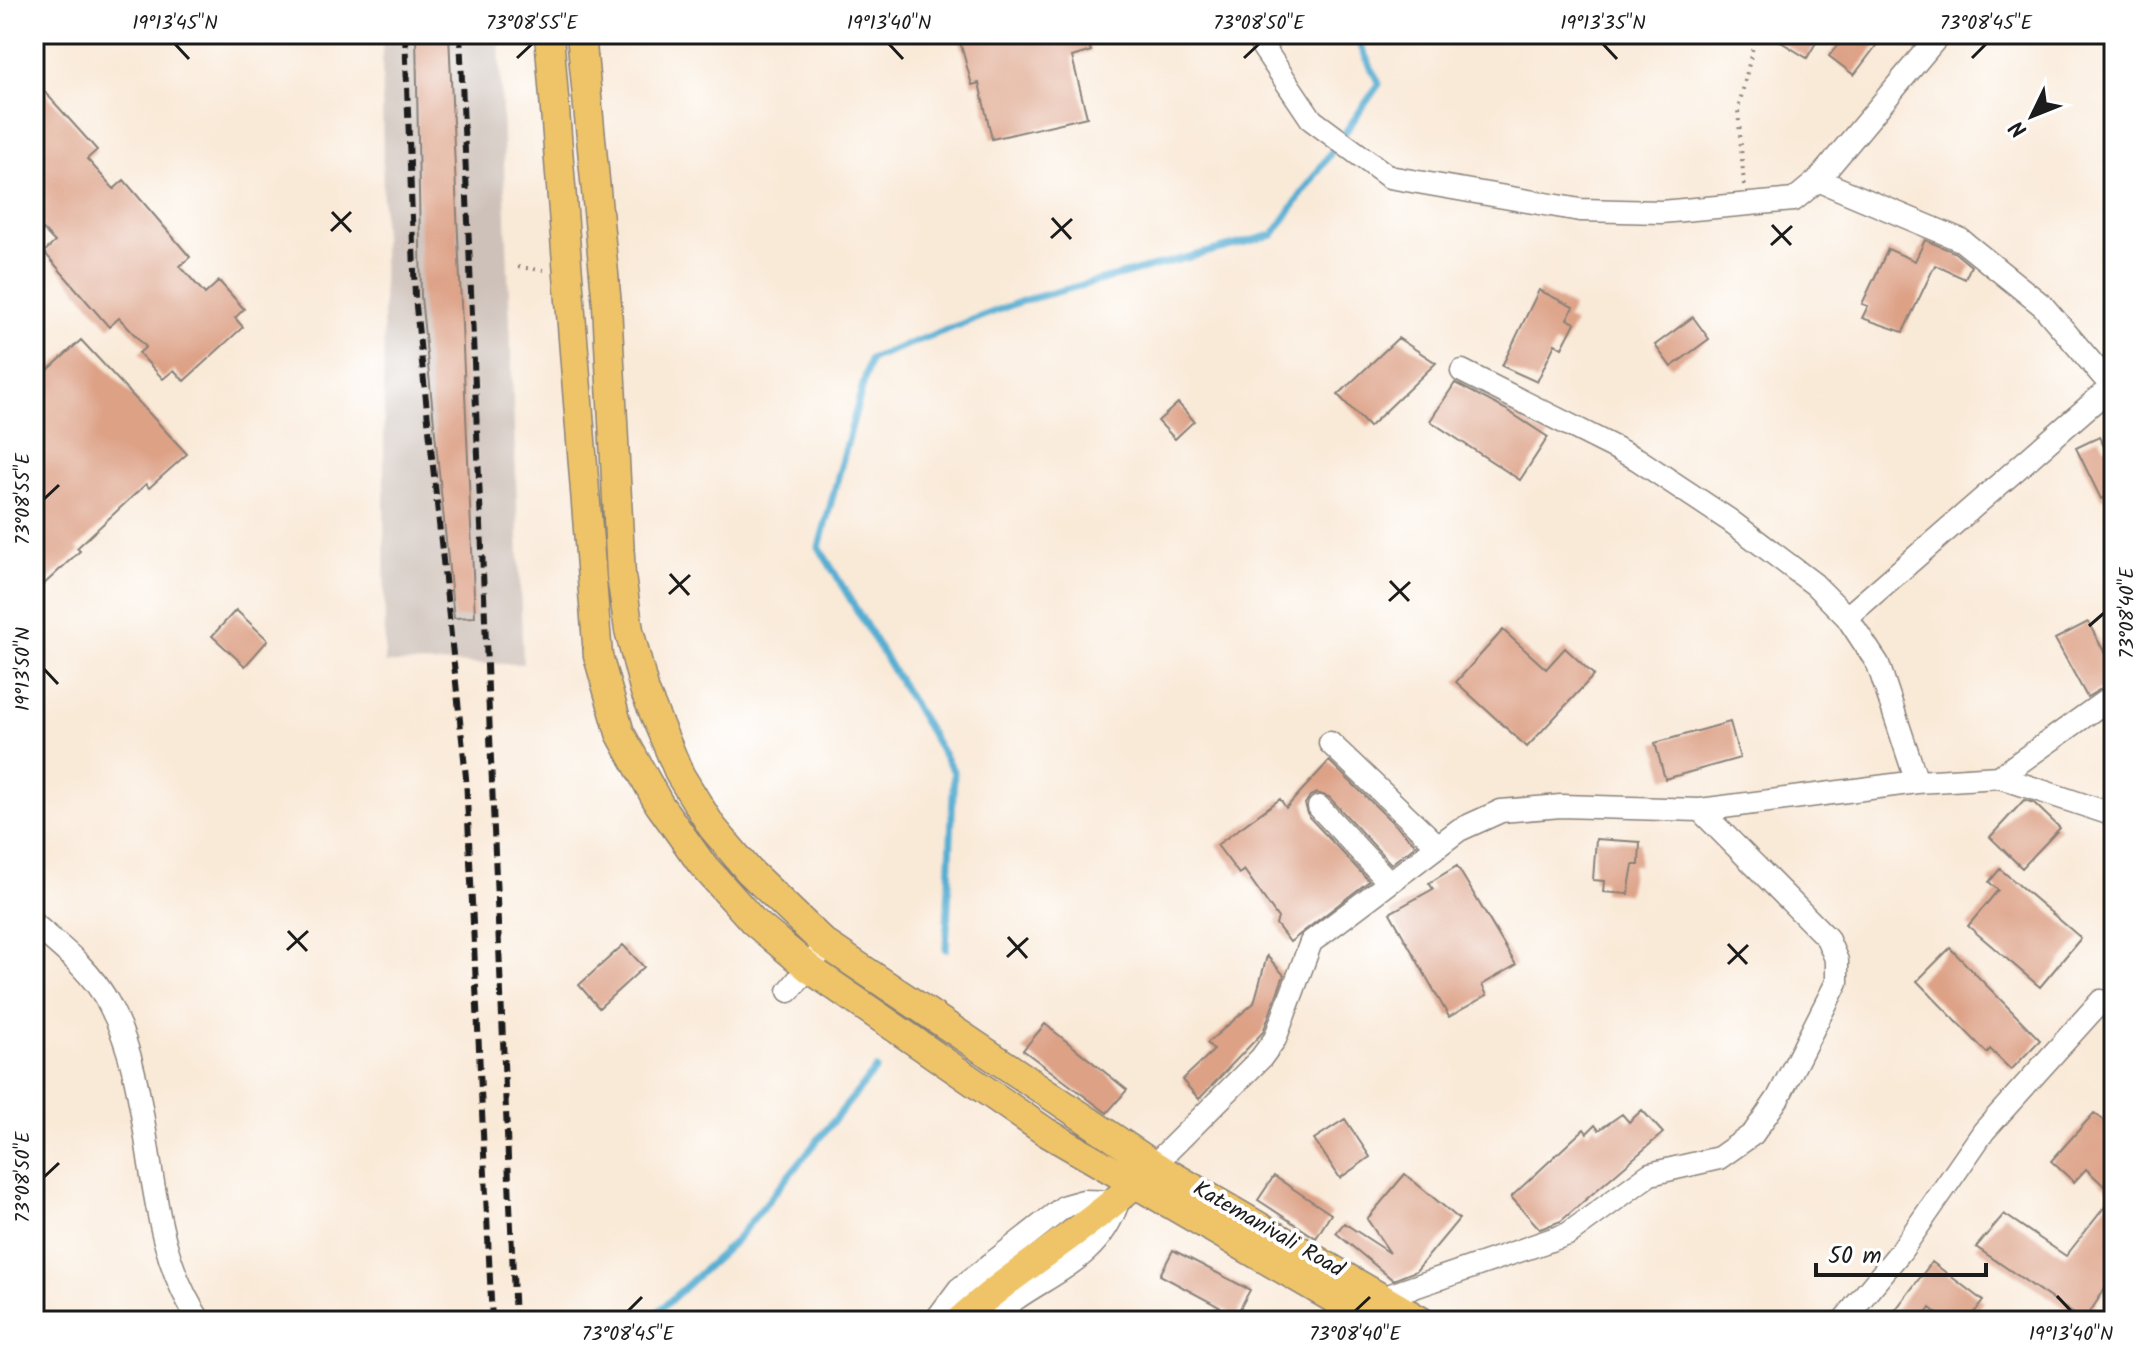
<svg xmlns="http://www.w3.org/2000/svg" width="2148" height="1355" font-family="Kalam,sans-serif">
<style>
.industrial{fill:#cec1b9}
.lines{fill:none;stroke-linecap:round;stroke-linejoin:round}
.stream{stroke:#55add2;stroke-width:7}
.building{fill:#dda186}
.minor-casing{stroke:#8a827a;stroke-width:25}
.major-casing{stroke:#8a827a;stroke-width:31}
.path{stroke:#8a827a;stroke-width:4;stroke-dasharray:2 6;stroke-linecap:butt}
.minor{stroke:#fff;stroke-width:22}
.major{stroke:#efc469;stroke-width:28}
.rail{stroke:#1c1c1c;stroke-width:6;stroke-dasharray:12 6;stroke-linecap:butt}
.ticks{fill:none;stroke:#1c1c1c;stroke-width:3}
.labels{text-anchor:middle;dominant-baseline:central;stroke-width:8;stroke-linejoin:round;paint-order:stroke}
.street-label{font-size:22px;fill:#1c1c1c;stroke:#fff}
.neatline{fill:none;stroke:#1c1c1c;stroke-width:3}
.ticks-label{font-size:20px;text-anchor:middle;fill:#1c1c1c}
</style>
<rect width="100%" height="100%" fill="#fff"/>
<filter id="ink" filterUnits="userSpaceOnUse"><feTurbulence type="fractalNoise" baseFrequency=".0125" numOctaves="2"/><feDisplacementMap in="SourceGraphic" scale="16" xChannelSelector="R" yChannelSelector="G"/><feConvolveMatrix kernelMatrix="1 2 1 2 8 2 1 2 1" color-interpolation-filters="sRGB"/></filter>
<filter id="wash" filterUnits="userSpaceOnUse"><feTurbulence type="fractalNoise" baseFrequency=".006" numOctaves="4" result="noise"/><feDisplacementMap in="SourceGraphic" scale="32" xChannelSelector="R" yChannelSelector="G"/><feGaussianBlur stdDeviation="1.8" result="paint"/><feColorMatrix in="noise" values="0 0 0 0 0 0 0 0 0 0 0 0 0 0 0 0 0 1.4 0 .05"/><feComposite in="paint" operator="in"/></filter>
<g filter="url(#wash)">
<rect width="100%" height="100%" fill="#f9e9d7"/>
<path class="industrial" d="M 382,34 L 499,34 L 523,664 L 385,663 Z"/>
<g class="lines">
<path class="stream" d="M 946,949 L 954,772 L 819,547 L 870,359 L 1022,301 L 1273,235 L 1379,84 L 1355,34
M 648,1321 L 735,1241 L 876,1069"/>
</g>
<g id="blocks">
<path class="building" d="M 416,34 L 449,34 L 475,617 L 454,618 L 421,297 Z
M 958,34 L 1086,34 L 1091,51 L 1072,57 L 1087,117 L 992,139 L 979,83 L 972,85 Z
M 1768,34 L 1821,34 L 1807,58 Z
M 1846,34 L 1885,34 L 1854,75 L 1829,56 Z
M 34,80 L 97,150 L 87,159 L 114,189 L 124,180 L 190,257 L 180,266 L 205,294 L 219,281 L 244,309 L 235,318 L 243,327 L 184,381 L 174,370 L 163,379 L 139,353 L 146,347 L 119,318 L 109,327 L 44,252 L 55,242 L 34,220 Z
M 1925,240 L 1954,252 L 1971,266 L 1965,279 L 1935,265 L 1903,332 L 1862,318 L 1868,306 L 1862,304 L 1888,249 L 1915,261 Z
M 1539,290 L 1573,307 L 1567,319 L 1575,323 L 1562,348 L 1555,344 L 1537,382 L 1502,366 Z
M 1693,317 L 1709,339 L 1671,367 L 1655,345 Z
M 1398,338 L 1436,363 L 1369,427 L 1338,395 Z
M 81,340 L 187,454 L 149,488 L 146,484 L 77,548 L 80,551 L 43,585 L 34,576 L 34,383 Z
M 1455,383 L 1505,409 L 1548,437 L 1520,480 L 1430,421 Z
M 1178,403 L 1194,421 L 1175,439 L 1158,421 Z
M 2099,437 L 2105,448 L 2114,444 L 2114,492 L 2101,499 L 2076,448 Z
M 236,610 L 268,640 L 245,666 L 212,636 Z
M 2088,622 L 2114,670 L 2114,681 L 2087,697 L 2055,639 Z
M 1503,630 L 1546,669 L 1565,648 L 1594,675 L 1527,747 L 1456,682 Z
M 1730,722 L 1740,758 L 1665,779 L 1655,743 Z
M 1329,761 L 1416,845 L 1391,864 L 1329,797 L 1317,793 L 1310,796 L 1305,804 L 1309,817 L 1369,881 L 1290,942 L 1276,924 L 1278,918 L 1244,870 L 1239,874 L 1217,845 L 1280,799 L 1286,808 Z
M 2024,800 L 2034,803 L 2060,828 L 2022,868 L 1990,837 Z
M 1596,839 L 1640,842 L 1639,865 L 1633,865 L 1628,894 L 1603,892 L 1604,881 L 1593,880 Z
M 1457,866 L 1516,965 L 1482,985 L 1487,995 L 1449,1017 L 1390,913 L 1433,889 L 1429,883 Z
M 2000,869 L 2081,938 L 2040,987 L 1968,926 L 1998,890 L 1989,882 Z
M 623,945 L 644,967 L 599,1008 L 579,985 Z
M 1950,948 L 2040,1040 L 2011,1070 L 1990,1049 L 1987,1053 L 1917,981 Z
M 1267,956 L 1284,975 L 1263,1032 L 1199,1099 L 1182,1080 L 1214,1050 L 1207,1043 L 1254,1003 Z
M 1045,1024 L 1127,1090 L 1107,1113 L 1023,1050 Z
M 1642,1110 L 1663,1133 L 1561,1221 L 1540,1229 L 1511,1197 L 1584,1129 L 1587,1133 L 1595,1125 L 1599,1130 L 1622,1114 L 1629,1122 Z
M 2094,1113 L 2114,1128 L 2114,1275 L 2084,1321 L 1976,1247 L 2004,1214 L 2066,1256 L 2114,1195 L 2086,1169 L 2074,1182 L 2051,1161 Z
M 1345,1119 L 1370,1157 L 1340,1178 L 1314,1139 Z
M 1405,1174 L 1459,1219 L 1416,1271 L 1393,1280 L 1336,1233 L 1344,1223 L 1390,1253 L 1367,1219 Z
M 1274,1176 L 1331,1214 L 1316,1238 L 1258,1200 Z
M 1173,1250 L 1250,1290 L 1236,1316 L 1160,1275 Z
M 1932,1262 L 1983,1301 L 1968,1321 L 1946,1321 L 1930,1308 L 1920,1321 L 1887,1321 Z"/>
</g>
</g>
<g filter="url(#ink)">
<use href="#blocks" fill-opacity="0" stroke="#8a827a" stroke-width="2"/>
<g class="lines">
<defs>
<path id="minor" d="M 1254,34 L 1312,120 L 1389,177 L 1580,210 L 1661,212 L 1794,200 L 1818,180 L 1940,34
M 1818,180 L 1961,240 L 2043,306 L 2114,389
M 1462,371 L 1637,459 L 1729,520 L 1814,584 L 1847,617 L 1878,664 L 1917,782
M 1847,617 L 2111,387
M 1330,743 L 1438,846
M 1999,777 L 2114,695
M 1319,807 L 1389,882
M 34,924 C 62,948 91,970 109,1004 C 160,1100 137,1230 200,1321
M 789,991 L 818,955
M 1154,1165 L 1261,1058 L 1275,1039 L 1311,942 L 1459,830 L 1501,811 L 1561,806 L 1700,810 L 1917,782 L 1999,777 L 2114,815
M 1385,1297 L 1568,1234 L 1650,1174 L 1719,1158 L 1753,1134 L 1778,1098 L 1837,982 L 1837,961 L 1827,938 L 1700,810
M 935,1321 L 959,1289 L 1065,1206 L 1083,1201 L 1118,1202 C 1095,1270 1034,1275 989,1321
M 1843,1321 L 1901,1251 L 1984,1131 L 2101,1001"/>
<path id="major" d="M 549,34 L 598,656 L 620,733 L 659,804 L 701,863 L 753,921 L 810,969 L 1046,1132 L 1372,1321
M 581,34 L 607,305 L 621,576 L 629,630 L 645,692 L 680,775 L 712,827 L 749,871 L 824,943 L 1154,1165 L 1421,1321
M 959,1321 C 1018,1267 1089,1229 1146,1173"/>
</defs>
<use href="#minor" class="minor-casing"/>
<use href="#major" class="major-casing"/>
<path class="path" d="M 1744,185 L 1738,110 L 1756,34
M 518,267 L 543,270"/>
<use href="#minor" class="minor"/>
<use href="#major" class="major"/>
<path class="rail" d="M 405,34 L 415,297 L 466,777 L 492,1321
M 460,34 L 515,1321"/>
</g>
</g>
<path class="ticks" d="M 175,44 L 189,59M 889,44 L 903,59M 1603,44 L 1617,59M 517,58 L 532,44M 1244,58 L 1259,44M 1972,58 L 1986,44M 332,212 L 351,232M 1052,218 L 1071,239M 1772,225 L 1791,245M 331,231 L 351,212M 1051,238 L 1072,219M 1771,245 L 1792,226M 44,499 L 59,485M 670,574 L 689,595M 1390,581 L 1409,601M 669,594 L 690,575M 1389,601 L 1410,582M 2089,626 L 2104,613M 44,669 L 58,684M 288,931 L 307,951M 1008,937 L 1027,958M 1728,944 L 1747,964M 287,950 L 308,931M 1007,957 L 1028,938M 1728,964 L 1748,945M 44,1177 L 59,1163M 2057,1296 L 2071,1311M 628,1311 L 642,1297M 1355,1311 L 1370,1297"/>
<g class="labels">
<g class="street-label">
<text transform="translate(1268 1230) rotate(30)">Katemanivali Road</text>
</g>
</g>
<rect width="2148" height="1355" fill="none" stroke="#fff" stroke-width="88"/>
<g transform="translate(2032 116) rotate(227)" stroke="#ffffff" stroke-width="6" paint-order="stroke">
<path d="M0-6L14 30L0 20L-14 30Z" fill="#1c1c1c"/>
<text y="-12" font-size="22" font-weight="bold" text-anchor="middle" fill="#1c1c1c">N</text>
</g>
<path d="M1816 1263v12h170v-12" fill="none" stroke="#1c1c1c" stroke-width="4"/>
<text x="1828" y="1263" font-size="24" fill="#1c1c1c" stroke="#ffffff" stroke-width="6" paint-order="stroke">50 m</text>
<rect x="44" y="44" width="2060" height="1267" class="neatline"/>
<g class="ticks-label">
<text x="175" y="29">19°13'45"N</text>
<text x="532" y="29">73°08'55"E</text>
<text x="889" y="29">19°13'40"N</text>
<text x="1259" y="29">73°08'50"E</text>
<text x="1603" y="29">19°13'35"N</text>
<text x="1986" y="29">73°08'45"E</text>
<text transform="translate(22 499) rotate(-90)" y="7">73°08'55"E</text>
<text transform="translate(2126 613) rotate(-90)" y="7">73°08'40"E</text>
<text transform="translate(22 669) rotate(-90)" y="7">19°13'50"N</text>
<text transform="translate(22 1177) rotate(-90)" y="7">73°08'50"E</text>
<text x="628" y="1340">73°08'45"E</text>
<text x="1355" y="1340">73°08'40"E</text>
<text x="2071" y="1340">19°13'40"N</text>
</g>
</svg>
